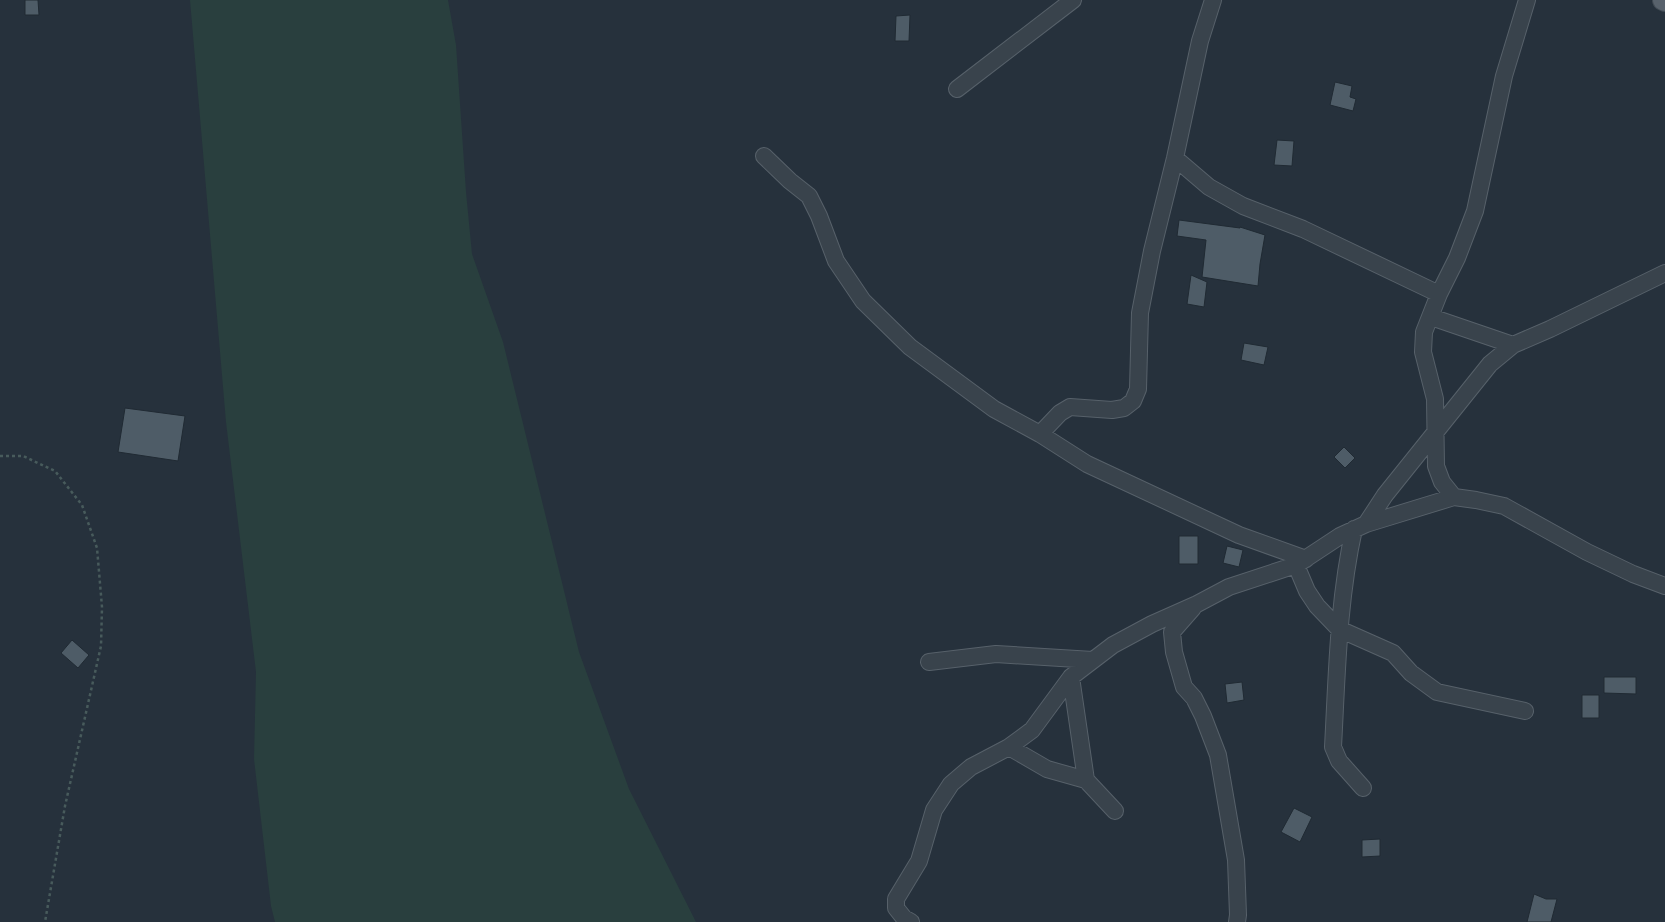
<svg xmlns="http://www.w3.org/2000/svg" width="1665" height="922" font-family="'Nunito Sans',sans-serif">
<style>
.green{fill:#293f3e}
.building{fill:#4e5c67;stroke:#202a33}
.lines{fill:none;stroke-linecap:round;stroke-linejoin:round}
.minor-casing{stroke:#57616a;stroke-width:18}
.major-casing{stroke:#424c55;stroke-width:22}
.path{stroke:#485b5c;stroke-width:2.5;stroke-dasharray:3 3;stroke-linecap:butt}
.minor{stroke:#39434c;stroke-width:16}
.major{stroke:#58626c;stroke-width:20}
</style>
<rect width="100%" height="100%" fill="#26313c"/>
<path class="green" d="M 190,0 L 448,0 L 456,45 L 466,192 L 472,254 L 503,342 L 579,652 L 629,789 L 696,922 L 275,922 L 271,906 L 254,759 L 256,672 L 226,422 Z"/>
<path class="building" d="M 25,0 L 38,0 L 39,15 L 25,15 Z
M 910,15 L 909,41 L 895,41 L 896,16 Z
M 1335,82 L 1352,86 L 1350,97 L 1356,99 L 1353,111 L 1330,105 Z
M 1277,140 L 1294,141 L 1292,166 L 1274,165 Z
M 1179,220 L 1240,228 L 1240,227 L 1265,235 L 1260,264 L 1258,286 L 1202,277 L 1206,240 L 1177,236 Z
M 1191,275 L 1207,282 L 1204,307 L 1187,304 Z
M 1244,343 L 1268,347 L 1264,365 L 1241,360 Z
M 125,408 L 185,416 L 178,461 L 118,452 Z
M 1344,447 L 1355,458 L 1345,468 L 1334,457 Z
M 1179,536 L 1198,536 L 1198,564 L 1179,564 Z
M 1227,546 L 1243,550 L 1239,567 L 1223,563 Z
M 72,640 L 89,655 L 78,668 L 61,653 Z
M 1604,677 L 1636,677 L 1636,694 L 1604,693 Z
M 1242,682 L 1244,700 L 1227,703 L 1225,684 Z
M 1582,695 L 1599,695 L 1599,718 L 1582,718 Z
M 1294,808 L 1312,817 L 1300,842 L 1281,832 Z
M 1380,839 L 1380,856 L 1362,857 L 1362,840 Z
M 1534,894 L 1546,899 L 1557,899 L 1551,922 L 1527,922 Z"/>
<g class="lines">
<defs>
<path id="minor" d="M 957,89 L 1073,0
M 764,156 L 790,181 L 809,196 L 819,216 L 836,261 L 863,301 L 910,347 L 994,409 L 1040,434 L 1087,464 L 1239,535 L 1306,559
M 1175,158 L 1209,187 L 1243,206 L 1303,229 L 1439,294
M 1431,317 L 1513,345
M 1040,434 L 1060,413 L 1070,407 L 1112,410 L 1124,408 L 1133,401 L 1138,389 L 1140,313 L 1152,251 L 1175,158 L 1200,41 L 1213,0
M 1454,497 L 1442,482 L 1436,466 L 1435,399 L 1423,352 L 1424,332 L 1439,294 L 1457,258 L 1475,211 L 1504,76 L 1527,0
M 1366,524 L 1385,495 L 1490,364 L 1513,345 L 1550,329 L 1665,273
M 1354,529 C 1338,601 1337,674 1333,747 L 1339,761 L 1363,788
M 1296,565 L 1307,591 L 1317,606 L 1339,629 L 1393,653 L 1411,673 L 1437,692 L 1525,711
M 1193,608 L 1172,632 L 1174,652 L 1184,687 L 1194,698 L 1203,716 L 1218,755 L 1236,860 L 1238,915 L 1237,922
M 929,662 L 996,654 L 1093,660
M 1071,677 L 1086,780
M 1009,747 L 1047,769 L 1086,780 L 1115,811
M 911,922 L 904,918 L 896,908 L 896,899 L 919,861 L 934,810 L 951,784 L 971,767 L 1009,747 L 1032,730 L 1071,677 L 1113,645 L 1152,624 L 1197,604 L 1229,587 L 1296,565 L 1340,536 L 1366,524 L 1454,497 L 1476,500 L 1504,506 L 1587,552 L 1633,574 L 1665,586"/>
<path id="major" d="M 1663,0 L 1665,1"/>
</defs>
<use href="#minor" class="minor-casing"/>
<use href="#major" class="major-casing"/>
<path class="path" d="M 0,456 L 23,456 L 55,471 L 82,505 L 97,548 L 102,607 L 101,646 L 65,806 L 45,922"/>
<use href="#minor" class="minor"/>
<use href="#major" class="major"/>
</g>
</svg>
